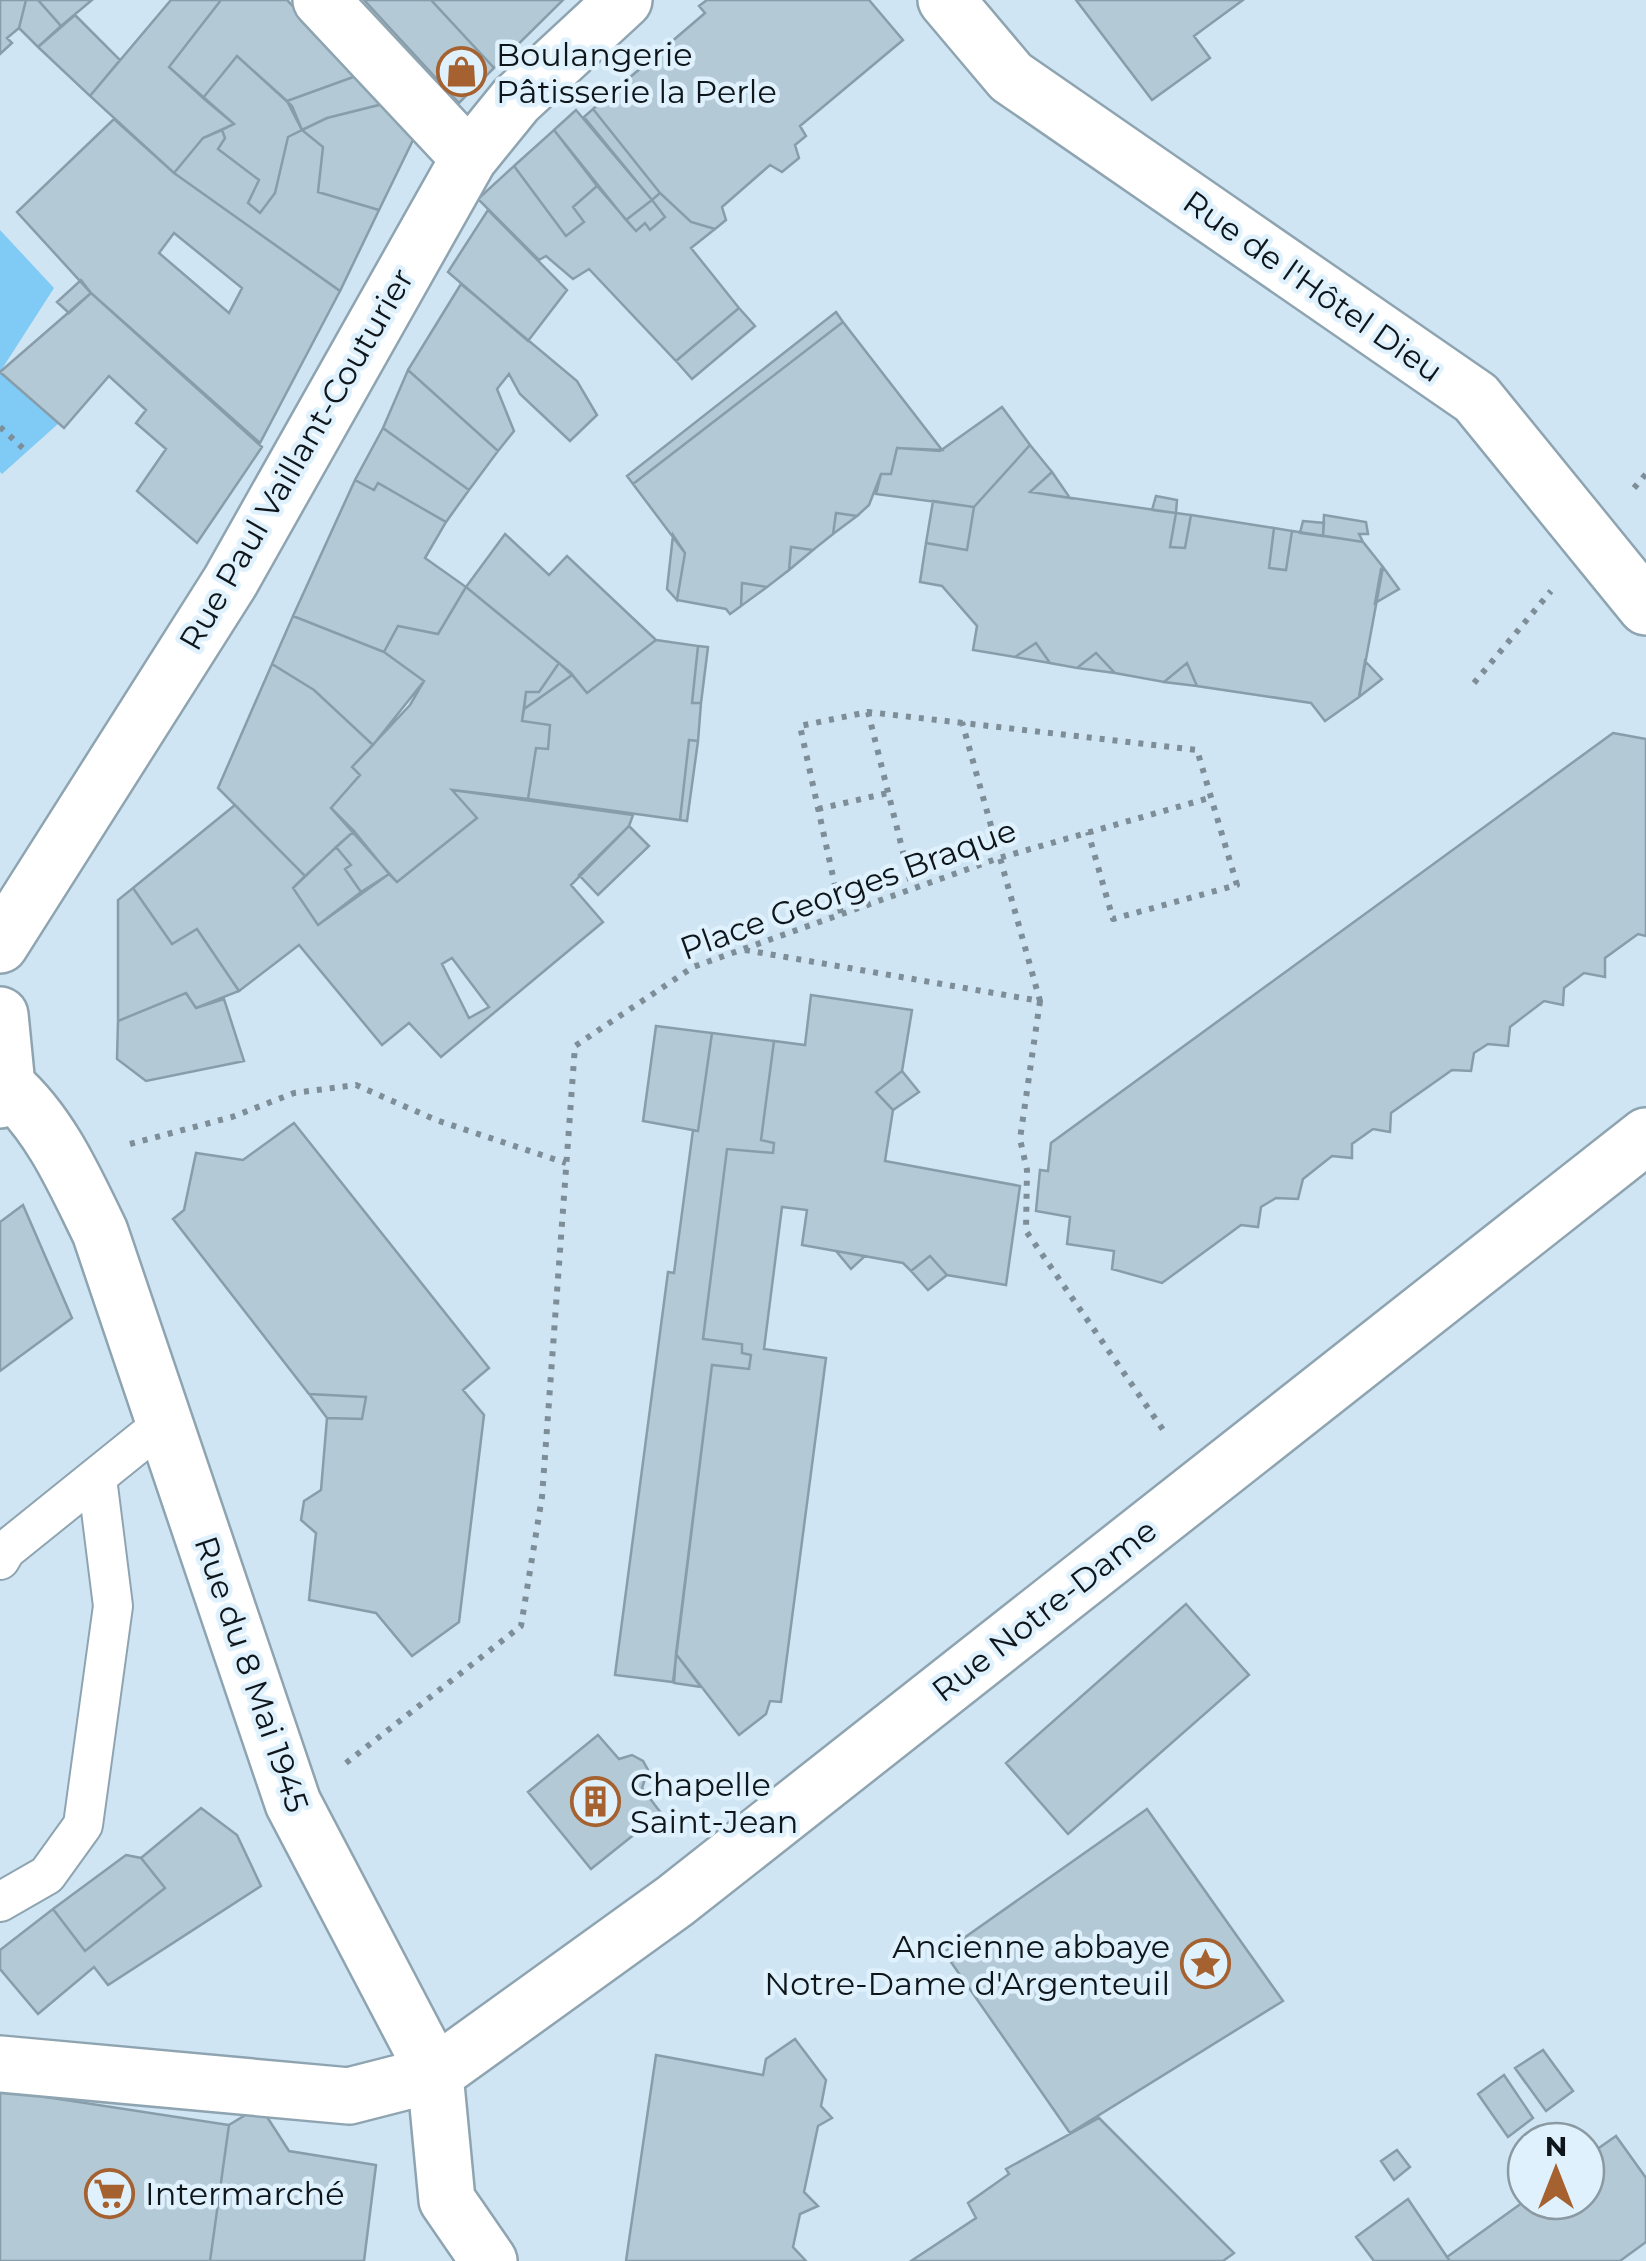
<svg xmlns="http://www.w3.org/2000/svg" width="1646" height="2261" font-family="Montserrat,sans-serif">
<style>
.green{fill:#7fcbf6}
.building{fill:#b3c9d6;stroke:#889daa;stroke-width:2.5;fill-rule:evenodd}
.lines{fill:none;stroke-linecap:round;stroke-linejoin:round}
.service-casing{stroke:#8fa4b1;stroke-width:42}
.pedestrian-casing{stroke:#8fa4b1;stroke-width:60}
.minor-casing{stroke:#8fa4b1;stroke-width:60}
.path{stroke:#7e8e98;stroke-width:6;stroke-dasharray:5 8;stroke-linecap:butt}
.service{stroke:#fff;stroke-width:38}
.pedestrian{stroke:#fff;stroke-width:55}
.minor{stroke:#fff;stroke-width:55}
.labels{text-anchor:middle;dominant-baseline:central;stroke-width:9;stroke-linejoin:round;paint-order:stroke}
.poi-label{font-size:32px;fill:#0e161b;stroke:#dff1fc;text-anchor:start}
.street-label{font-size:32px;fill:#0e161b;stroke:#dff1fc}
</style>
<rect width="100%" height="100%" fill="#cfe5f3"/>
<path class="green" d="M 0,230 L 54,288 L 0,372 L 59,423 L 2,474 L 0,472 Z"/>
<path class="building" d="M 0,0 L 26,0 L 19,28 L 7,38 L 12,43 L 0,54 Z
M 26,0 L 38,0 L 61,26 L 38,47 L 19,28 Z
M 38,0 L 92,0 L 61,26 Z
M 171,0 L 221,0 L 169,67 L 234,124 L 203,138 L 174,173 L 90,96 Z
M 221,0 L 287,0 L 356,76 L 287,101 L 237,56 L 203,98 L 169,67 Z
M 364,0 L 431,0 L 494,68 L 459,103 Z
M 431,0 L 563,0 L 494,68 Z
M 707,0 L 869,0 L 903,40 L 800,126 L 806,136 L 795,145 L 799,158 L 782,172 L 770,165 L 722,207 L 726,220 L 715,229 L 691,222 L 660,193 L 593,109 L 705,13 L 699,6 Z
M 1076,0 L 1243,0 L 1194,36 L 1210,58 L 1152,100 Z
M 75,15 L 120,60 L 90,96 L 38,47 Z
M 237,56 L 292,106 L 302,130 L 288,137 L 275,193 L 260,213 L 248,203 L 259,180 L 218,149 L 225,138 L 222,130 L 234,124 L 203,98 Z
M 356,76 L 383,104 L 327,118 L 302,130 L 287,101 Z
M 383,104 L 414,138 L 379,210 L 318,192 L 323,147 L 302,130 L 327,118 Z
M 593,109 L 660,193 L 652,200 L 584,117 Z
M 576,110 L 652,200 L 626,220 L 554,130 Z
M 114,119 L 174,173 L 340,291 L 260,443 L 91,293 L 17,212 ZM 174,233 L 242,288 L 229,313 L 159,253 Z
M 222,130 L 225,138 L 218,149 L 259,180 L 248,203 L 260,213 L 275,193 L 288,137 L 302,130 L 323,147 L 318,192 L 379,210 L 340,291 L 174,173 L 203,138 Z
M 554,130 L 597,186 L 573,207 L 584,222 L 566,236 L 514,166 Z
M 514,166 L 566,236 L 584,222 L 573,207 L 597,186 L 636,231 L 645,223 L 650,230 L 665,217 L 652,200 L 660,193 L 691,222 L 715,229 L 691,248 L 739,308 L 676,361 L 589,269 L 573,279 L 546,256 L 539,260 L 478,199 Z
M 652,200 L 665,217 L 650,230 L 645,223 L 636,231 L 626,220 Z
M 488,210 L 567,290 L 528,341 L 448,272 Z
M 81,280 L 91,293 L 69,313 L 57,302 Z
M 461,284 L 577,381 L 597,415 L 570,441 L 520,394 L 509,374 L 497,389 L 514,431 L 498,451 L 408,370 Z
M 91,293 L 262,447 L 197,543 L 137,491 L 166,449 L 136,423 L 146,410 L 109,376 L 64,428 L 0,372 Z
M 739,308 L 755,326 L 692,379 L 676,361 Z
M 836,312 L 843,322 L 633,484 L 627,476 Z
M 843,322 L 942,450 L 897,448 L 891,474 L 881,474 L 869,505 L 857,516 L 836,513 L 833,534 L 813,550 L 791,547 L 789,570 L 767,587 L 742,583 L 741,606 L 730,614 L 726,609 L 677,600 L 685,553 L 633,484 Z
M 408,370 L 498,451 L 469,490 L 383,428 Z
M 1002,407 L 1030,445 L 974,507 L 876,494 L 881,474 L 891,474 L 897,448 L 940,451 Z
M 383,428 L 469,490 L 446,522 L 378,483 L 374,490 L 355,480 Z
M 1030,445 L 1052,472 L 1030,492 L 1176,513 L 1170,547 L 1185,548 L 1191,515 L 1274,528 L 1269,568 L 1286,570 L 1292,531 L 1363,542 L 1383,567 L 1359,697 L 1325,721 L 1311,703 L 1197,686 L 1187,663 L 1164,682 L 1115,673 L 1096,653 L 1077,668 L 1050,663 L 1036,643 L 1015,657 L 973,650 L 977,626 L 942,586 L 920,582 L 926,543 L 967,550 L 974,507 Z
M 1052,472 L 1070,498 L 1030,492 Z
M 355,480 L 374,490 L 378,483 L 446,522 L 425,558 L 466,587 L 438,634 L 398,626 L 384,652 L 293,616 Z
M 1156,496 L 1177,500 L 1176,513 L 1152,510 Z
M 933,501 L 974,507 L 967,550 L 926,543 Z
M 836,513 L 857,516 L 833,534 Z
M 1176,513 L 1191,515 L 1185,548 L 1170,547 Z
M 1324,515 L 1366,522 L 1368,534 L 1359,534 L 1363,542 L 1323,536 Z
M 1303,521 L 1324,523 L 1323,536 L 1300,533 Z
M 1274,528 L 1292,531 L 1286,570 L 1269,568 Z
M 505,534 L 549,575 L 567,556 L 656,640 L 587,693 L 571,673 L 466,587 Z
M 673,535 L 685,553 L 677,600 L 667,589 Z
M 791,547 L 813,550 L 789,570 Z
M 1383,567 L 1399,589 L 1375,603 L 1381,569 Z
M 742,583 L 767,587 L 741,606 Z
M 466,587 L 559,663 L 539,692 L 526,692 L 522,721 L 550,725 L 548,749 L 536,748 L 528,799 L 452,790 L 477,818 L 397,882 L 331,808 L 360,775 L 352,767 L 410,705 L 424,681 L 384,652 L 398,626 L 438,634 Z
M 293,616 L 384,652 L 424,681 L 373,745 L 314,690 L 272,664 Z
M 656,640 L 698,646 L 692,703 L 701,703 L 698,741 L 689,740 L 680,820 L 528,799 L 536,748 L 548,749 L 550,725 L 522,721 L 524,709 L 572,675 L 587,693 Z
M 1036,643 L 1050,663 L 1015,657 Z
M 698,646 L 708,647 L 701,703 L 692,703 Z
M 1096,653 L 1115,673 L 1077,668 Z
M 1365,661 L 1382,679 L 1359,697 Z
M 559,663 L 572,675 L 524,709 L 526,692 L 539,692 Z
M 1187,663 L 1197,686 L 1164,682 Z
M 272,664 L 314,690 L 373,745 L 352,767 L 360,775 L 331,808 L 354,831 L 305,876 L 218,788 Z
M 1613,733 L 1646,739 L 1646,936 L 1638,934 L 1605,958 L 1605,977 L 1584,973 L 1564,988 L 1563,1005 L 1544,1001 L 1510,1027 L 1508,1046 L 1488,1044 L 1474,1053 L 1471,1071 L 1452,1070 L 1391,1113 L 1390,1132 L 1373,1129 L 1352,1144 L 1352,1158 L 1332,1156 L 1303,1179 L 1298,1199 L 1276,1198 L 1261,1207 L 1258,1227 L 1241,1225 L 1162,1283 L 1112,1269 L 1114,1251 L 1067,1244 L 1070,1217 L 1036,1211 L 1040,1170 L 1048,1171 L 1051,1143 Z
M 689,740 L 698,741 L 687,821 L 680,820 Z
M 452,790 L 633,815 L 629,826 L 571,885 L 603,922 L 441,1057 L 409,1023 L 382,1045 L 299,945 L 239,991 L 197,929 L 172,944 L 133,888 L 235,805 L 305,876 L 293,888 L 318,925 L 389,874 L 397,882 L 477,818 ZM 452,958 L 489,1007 L 469,1018 L 442,964 Z
M 629,826 L 649,846 L 598,895 L 579,875 Z
M 354,831 L 389,874 L 361,892 L 345,869 L 351,865 L 336,847 Z
M 336,847 L 351,865 L 345,869 L 361,892 L 318,925 L 293,888 Z
M 133,888 L 172,944 L 197,929 L 239,991 L 196,1008 L 186,993 L 118,1021 L 118,900 Z
M 186,993 L 196,1008 L 224,999 L 244,1061 L 146,1081 L 117,1059 L 118,1021 Z
M 811,995 L 912,1010 L 902,1071 L 876,1092 L 893,1110 L 885,1161 L 1020,1186 L 1006,1285 L 947,1275 L 930,1256 L 911,1271 L 903,1263 L 802,1245 L 807,1210 L 782,1207 L 764,1349 L 826,1358 L 781,1702 L 770,1701 L 766,1714 L 739,1735 L 676,1654 L 712,1365 L 749,1369 L 751,1355 L 742,1353 L 742,1344 L 703,1339 L 727,1149 L 773,1153 L 774,1143 L 761,1140 L 774,1041 L 805,1045 Z
M 656,1026 L 712,1033 L 698,1131 L 643,1121 Z
M 712,1033 L 774,1041 L 761,1140 L 774,1143 L 773,1153 L 727,1149 L 703,1339 L 742,1344 L 742,1353 L 751,1355 L 749,1369 L 712,1365 L 673,1682 L 615,1675 L 668,1272 L 674,1273 L 693,1130 L 698,1131 Z
M 902,1071 L 919,1092 L 893,1110 L 876,1092 Z
M 294,1123 L 489,1368 L 463,1390 L 484,1415 L 459,1622 L 412,1656 L 376,1613 L 309,1600 L 316,1533 L 301,1520 L 304,1501 L 321,1490 L 327,1418 L 362,1419 L 366,1397 L 309,1394 L 173,1219 L 184,1210 L 196,1153 L 243,1160 Z
M 23,1205 L 72,1318 L 0,1371 L 0,1222 Z
M 836,1251 L 865,1256 L 851,1269 Z
M 930,1256 L 947,1275 L 928,1290 L 911,1271 Z
M 309,1394 L 366,1397 L 362,1419 L 327,1418 Z
M 1186,1604 L 1249,1675 L 1068,1834 L 1006,1763 Z
M 676,1654 L 701,1687 L 674,1683 Z
M 598,1735 L 619,1759 L 632,1755 L 643,1761 L 648,1770 L 642,1788 L 661,1813 L 591,1869 L 528,1792 Z
M 201,1808 L 237,1835 L 261,1886 L 108,1985 L 94,1967 L 38,2014 L 0,1969 L 0,1950 L 53,1909 L 85,1951 L 165,1888 L 141,1858 Z
M 1147,1809 L 1283,2001 L 1070,2133 L 944,1952 Z
M 126,1855 L 141,1858 L 165,1888 L 85,1951 L 53,1909 Z
M 795,2039 L 826,2080 L 821,2106 L 832,2118 L 818,2126 L 804,2192 L 818,2206 L 800,2214 L 793,2247 L 806,2261 L 626,2261 L 656,2055 L 763,2075 L 766,2059 Z
M 1543,2050 L 1573,2091 L 1546,2111 L 1515,2068 Z
M 1504,2075 L 1533,2118 L 1508,2137 L 1478,2094 Z
M 0,2090 L 229,2125 L 210,2261 L 0,2261 Z
M 260,2106 L 289,2151 L 376,2165 L 364,2261 L 210,2261 L 229,2125 Z
M 1099,2118 L 1234,2253 L 1223,2261 L 911,2261 L 976,2218 L 968,2203 L 1009,2174 L 1006,2169 Z
M 1616,2136 L 1646,2178 L 1646,2242 L 1620,2261 L 1450,2261 L 1447,2257 L 1526,2200 L 1586,2201 L 1586,2157 Z
M 1397,2150 L 1410,2167 L 1394,2180 L 1381,2161 Z
M 1408,2199 L 1447,2257 L 1450,2261 L 1374,2261 L 1356,2237 Z"/>
<g class="lines">
<defs>
<path id="service" d="M 0,1560 L 6,1550 L 166,1421
M 0,1902 L 47,1875 L 83,1825 L 113,1606 L 97,1478"/>
<path id="pedestrian" d="M 946,0 L 1011,77 L 1476,398 L 1646,607
M 0,2064 L 349,2096 L 435,2074"/>
<path id="minor" d="M 321,0 L 469,158
M 0,945 L 230,582 L 469,158 L 516,100 L 624,0
M 0,1015 L 7,1086 L 0,1100
M 7,1086 C 51,1125 75,1181 100,1232 L 293,1803 L 435,2074 L 447,2200 L 489,2261
M 435,2074 L 675,1901 L 1646,1136"/>
</defs>
<use href="#service" class="service-casing"/>
<use href="#pedestrian" class="pedestrian-casing"/>
<use href="#minor" class="minor-casing"/>
<path class="path" d="M 0,427 L 26,451
M 1634,488 L 1646,474
M 1474,683 L 1551,591
M 868,712 L 912,888
M 818,809 L 888,793
M 841,913 L 800,726 L 868,712 L 1197,750 L 1237,885 L 1113,919 L 1088,832
M 745,950 L 1040,1001 L 962,722
M 1040,1001 L 1020,1139 L 1027,1170 L 1026,1231 L 1166,1434
M 130,1144 L 232,1117 L 294,1093 L 356,1085 L 436,1120 L 566,1163
M 346,1763 L 521,1626 L 542,1497 L 575,1046 L 693,967 L 999,858 L 1209,798"/>
<use href="#service" class="service"/>
<use href="#pedestrian" class="pedestrian"/>
<use href="#minor" class="minor"/>
</g>
<defs>
<symbol id="shop-ring" viewBox="-11 -11 22 22"><circle r="9.5" fill="#dff1fc" stroke="#a56230" stroke-width="1.5"/><path d="M-5-2.5h2.3a2.7 3.5 0 0 1 5.4 0H5L5.5 6h-11ZM-1.5-2.5h3a1.5 2.3 0 0 0-3 0Z" fill="#a56230"/></symbol>
<symbol id="building-ring" viewBox="-11 -11 22 22"><circle r="9.5" fill="#dff1fc" stroke="#a56230" stroke-width="1.5"/><path d="M-4-6H4V6H1V3H-1V6H-4ZM-2.5-4.3h1.7v1.8h-1.7ZM.8-4.3h1.7v1.8H.8ZM-2.5-1h1.7V.8h-1.7ZM.8-1h1.7V.8H.8Z" fill="#a56230"/></symbol>
<symbol id="sight-ring" viewBox="-11 -11 22 22"><circle r="9.5" fill="#dff1fc" stroke="#a56230" stroke-width="1.5"/><path d="M0-6L1.8-2.2L6-1.7L2.9 1.2L3.7 5.4L0 3.3L-3.7 5.4L-2.9 1.2L-6-1.7L-1.8-2.2Z" fill="#a56230"/></symbol>
<symbol id="supermarket-ring" viewBox="-11 -11 22 22"><circle r="9.5" fill="#dff1fc" stroke="#a56230" stroke-width="1.5"/><path d="M-6-5.5h2.5l.6 2H6L4.5 2H-2.5L-4.4-4H-6ZM-1.5 3.2a1.3 1.3 0 1 0 .1 0ZM3 3.2a1.3 1.3 0 1 0 .1 0Z" fill="#a56230"/></symbol>
</defs>
<g fill-rule="evenodd">
<use href="#shop-ring" x="434" y="44" width="55" height="55"/>
<use href="#building-ring" x="568" y="1774" width="55" height="55"/>
<use href="#sight-ring" x="1178" y="1936" width="55" height="55"/>
<use href="#supermarket-ring" x="82" y="2166" width="55" height="55"/>
</g>
<g class="labels">
<g class="poi-label">
<text x="496" y="54">Boulangerie<tspan x="496" dy="37">Pâtisserie la Perle</tspan></text>
<text x="630" y="1784">Chapelle<tspan x="630" dy="37">Saint-Jean</tspan></text>
<text x="1170" y="1946" text-anchor="end">Ancienne abbaye<tspan x="1170" dy="37">Notre-Dame d'Argenteuil</tspan></text>
<text x="145" y="2193">Intermarché</text>
</g>
<g class="street-label">
<text transform="translate(1313 286) rotate(35)">Rue de l'Hôtel Dieu</text>
<text transform="translate(296 459) rotate(-60)">Rue Paul Vaillant-Couturier</text>
<text transform="translate(848 889) rotate(-20)">Place Georges Braque</text>
<text transform="translate(1044 1610) rotate(-38)">Rue Notre-Dame</text>
<text transform="translate(252 1674) rotate(71)">Rue du 8 Mai 1945</text>
</g>
</g>
<g transform="translate(1556 2171)"><circle r="48" fill="#dff1fc" stroke="#8b99a2" stroke-width="2.5"/>
<path d="M0-8L18 38L0 25L-18 38Z" fill="#a56230"/>
<text y="-15" font-size="28" font-weight="bold" text-anchor="middle" fill="#0e161b">N</text>
</g>
</svg>
